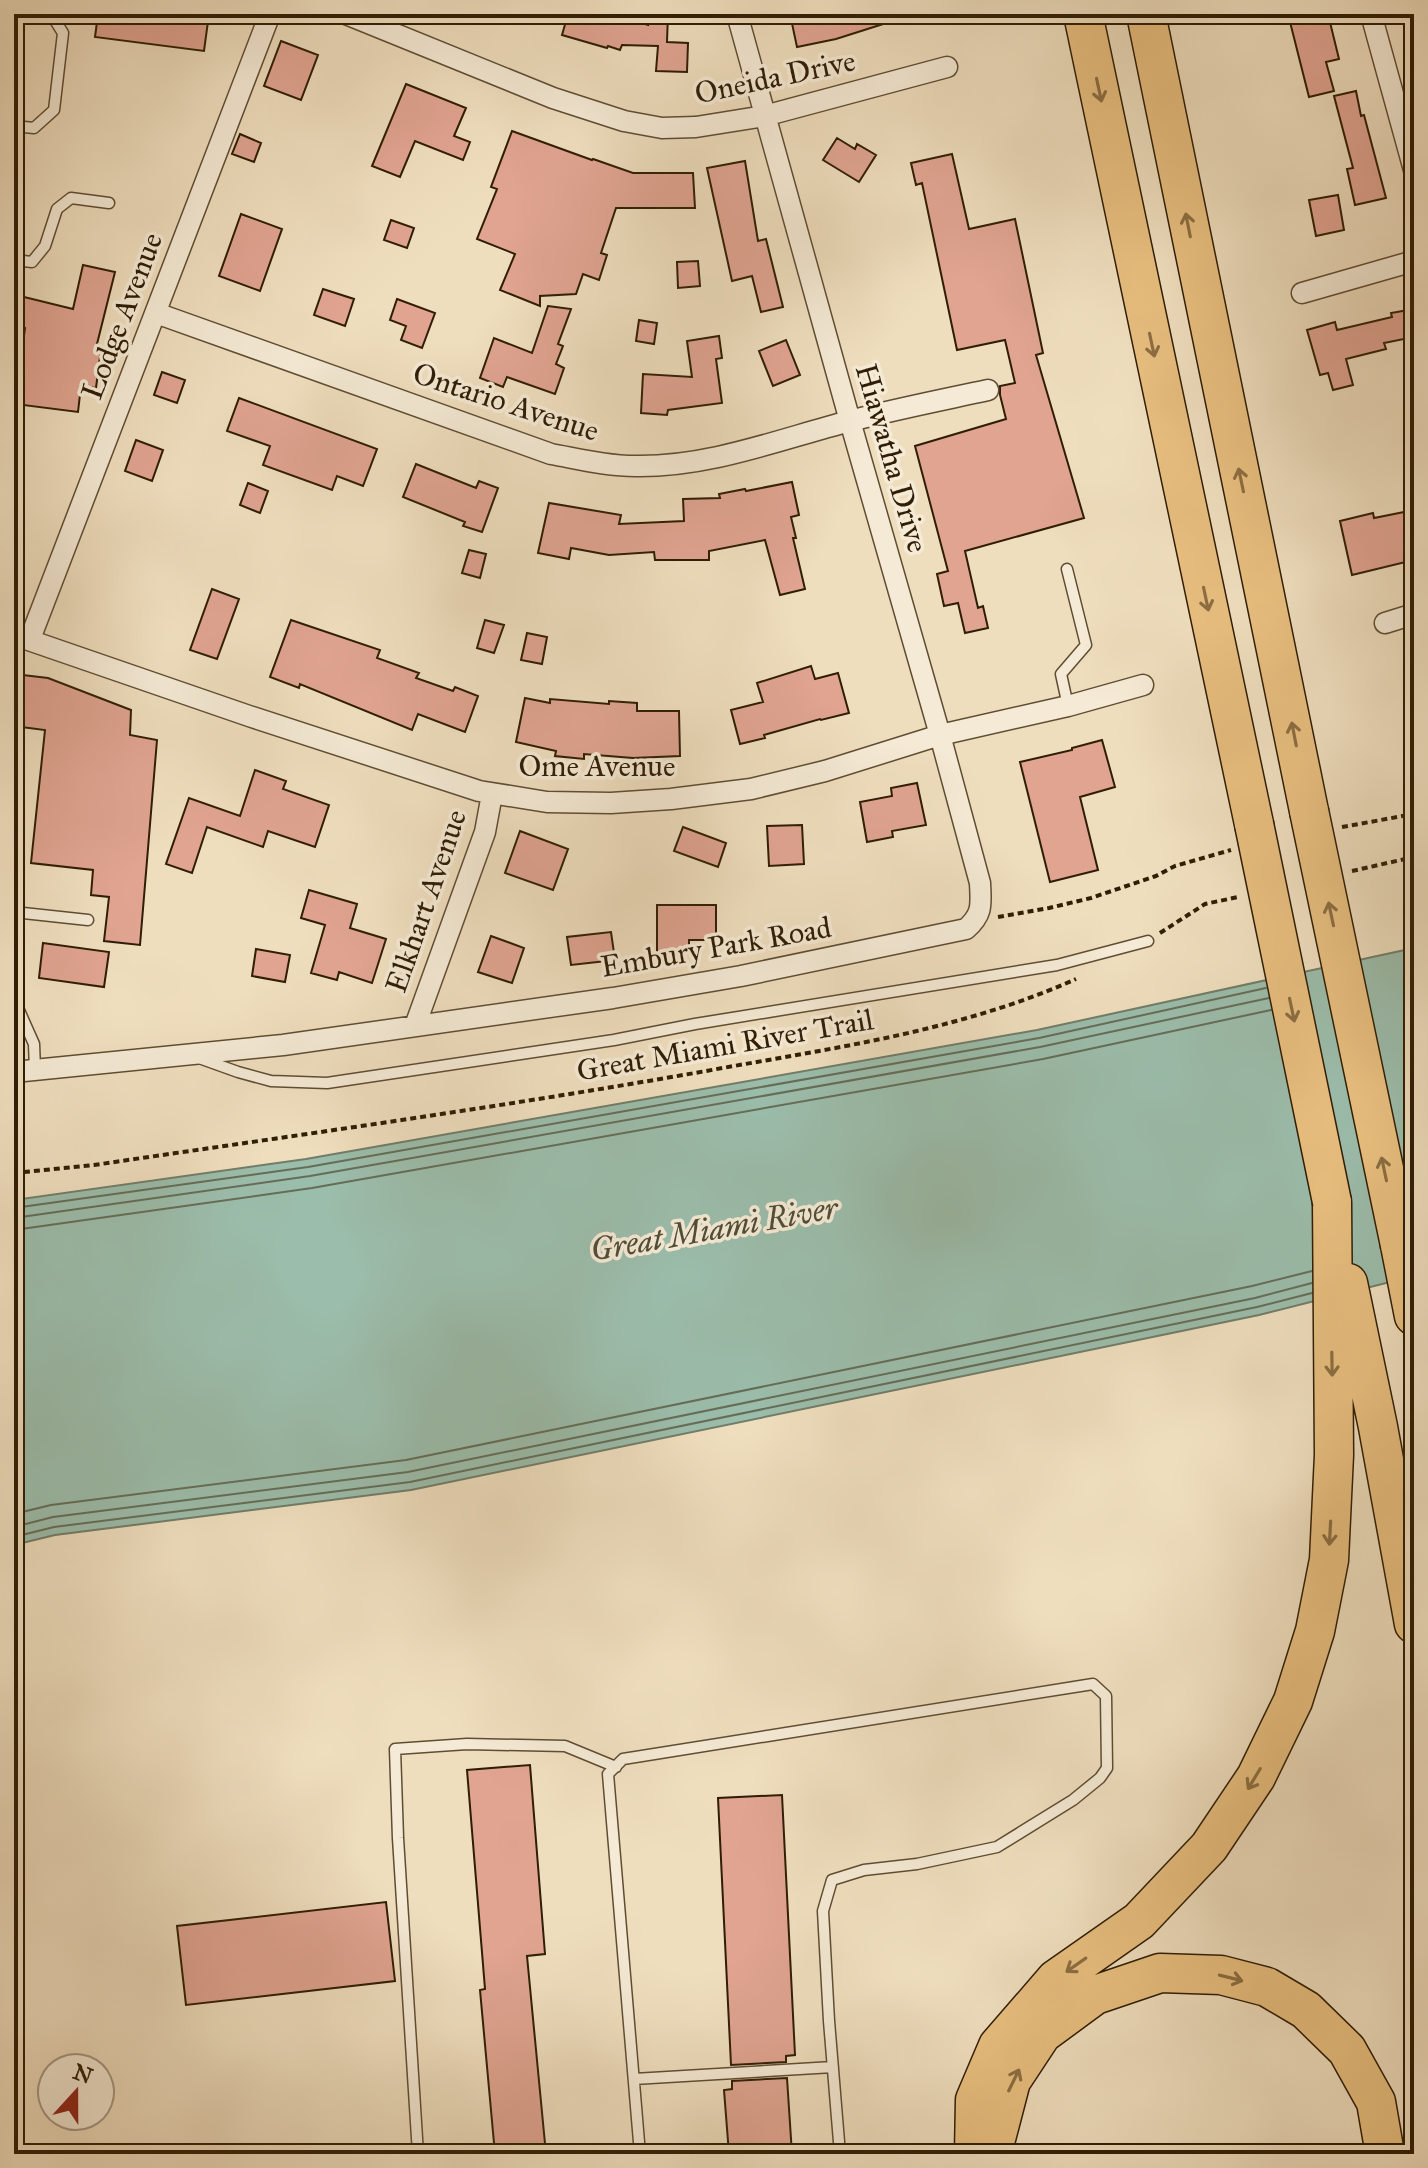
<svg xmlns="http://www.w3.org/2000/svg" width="1428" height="2168" font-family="'IM FELL Great Primer',serif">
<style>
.water{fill:#9bbdab;stroke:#707d69;stroke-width:2}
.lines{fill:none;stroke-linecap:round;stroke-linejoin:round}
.shore{stroke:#656d58;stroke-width:2}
.building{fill:#e0a491;stroke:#2f1d05;stroke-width:2}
.lane-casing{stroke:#5f4d33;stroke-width:13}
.street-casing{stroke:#5f4d33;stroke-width:23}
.highway-casing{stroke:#2f1d05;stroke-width:41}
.path{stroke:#2f1d05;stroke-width:4;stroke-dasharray:6 4;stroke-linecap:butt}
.lane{stroke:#f5ead5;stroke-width:10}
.street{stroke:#f5ead5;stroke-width:20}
.highway{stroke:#e8bf7f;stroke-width:38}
.highway-bridge-casing{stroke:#2f1d05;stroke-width:41;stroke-linecap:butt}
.highway-bridge{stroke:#e8bf7f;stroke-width:38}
.oneway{stroke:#8c6e42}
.labels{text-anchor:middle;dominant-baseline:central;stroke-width:7;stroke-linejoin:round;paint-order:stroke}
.street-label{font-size:30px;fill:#2f1d05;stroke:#f5ead5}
.water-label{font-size:32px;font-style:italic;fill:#4f4d37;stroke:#f5ead5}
</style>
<rect width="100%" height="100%" fill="#efdebe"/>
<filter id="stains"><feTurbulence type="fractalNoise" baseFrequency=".0025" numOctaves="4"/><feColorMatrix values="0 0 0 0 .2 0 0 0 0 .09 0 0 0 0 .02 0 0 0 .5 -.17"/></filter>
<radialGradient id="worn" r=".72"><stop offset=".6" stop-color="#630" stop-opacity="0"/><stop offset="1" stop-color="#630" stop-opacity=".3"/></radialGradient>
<path class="water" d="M 1414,948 L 1414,1276 L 1259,1315 L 411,1490 L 55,1535 L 14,1545 L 14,1200 L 306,1159 L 1037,1030 Z"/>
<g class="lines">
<path class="shore" d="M 14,1208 L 308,1167 L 1039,1038 L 1266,988
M 14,1218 L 310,1176 L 1040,1047 L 1269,998
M 14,1230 L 312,1188 L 1043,1059 L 1271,1010
M 14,1514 L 51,1505 L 406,1460 L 1252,1286 L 1312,1271
M 14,1527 L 53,1517 L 408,1472 L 1255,1298 L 1312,1283
M 14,1537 L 54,1527 L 410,1482 L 1257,1307 L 1312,1293"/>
</g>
<path class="building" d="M 98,14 L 209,14 L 204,51 L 95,37 Z
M 568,14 L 611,14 L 648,25 L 648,14 L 668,14 L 667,42 L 688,43 L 687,72 L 656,71 L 658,46 L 622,45 L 620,50 L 608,46 L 607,48 L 562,35 Z
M 790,14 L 901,14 L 902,18 L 836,39 L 797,47 Z
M 1306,14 L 1328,14 L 1339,59 L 1326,62 L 1334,91 L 1309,97 L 1289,18 Z
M 281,41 L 318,55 L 301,100 L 264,86 Z
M 406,84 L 466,108 L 454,136 L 470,142 L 463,160 L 415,141 L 400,177 L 372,166 Z
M 1356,91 L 1361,116 L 1364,115 L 1386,198 L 1355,205 L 1347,169 L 1353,168 L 1334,96 Z
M 512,131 L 592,160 L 593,159 L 633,173 L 693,173 L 695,208 L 616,208 L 601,253 L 607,255 L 599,280 L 583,274 L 576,294 L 540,296 L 540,306 L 500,290 L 515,254 L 477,239 L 497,189 L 491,187 Z
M 240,134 L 261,143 L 254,162 L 232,154 Z
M 837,138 L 855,149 L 857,144 L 876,155 L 859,182 L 823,160 Z
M 952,154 L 969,229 L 1015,219 L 1043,353 L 1036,355 L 1084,518 L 965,551 L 978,608 L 983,606 L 988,628 L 965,633 L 958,603 L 944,606 L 937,574 L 948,571 L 915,446 L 1006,419 L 1000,395 L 1000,386 L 1015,383 L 1005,340 L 957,350 L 922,183 L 916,185 L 911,163 Z
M 745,161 L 758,241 L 766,239 L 783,307 L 761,312 L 752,276 L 732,281 L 707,168 Z
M 1338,195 L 1344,230 L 1316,236 L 1309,200 Z
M 241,214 L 282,229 L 260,291 L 219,276 Z
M 391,220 L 414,228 L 407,248 L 384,240 Z
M 698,261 L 700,286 L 678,288 L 677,262 Z
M 83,265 L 115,272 L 96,348 L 101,349 L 96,388 L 81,386 L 78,412 L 15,404 L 25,328 L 17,326 L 24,297 L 73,309 Z
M 323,289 L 354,299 L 345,326 L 314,315 Z
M 397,299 L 435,313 L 422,348 L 401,340 L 406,326 L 390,320 Z
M 548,306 L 571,309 L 558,344 L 563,346 L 556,364 L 564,368 L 555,394 L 507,377 L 503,387 L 480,378 L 494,338 L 532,353 Z
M 1414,309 L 1414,337 L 1384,343 L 1386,349 L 1346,359 L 1353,385 L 1333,390 L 1328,373 L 1320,375 L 1307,330 L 1335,322 L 1337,330 L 1392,317 L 1391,313 Z
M 639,320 L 657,323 L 654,344 L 636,341 Z
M 719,336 L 722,358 L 716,359 L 722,403 L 668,410 L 667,415 L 641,413 L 643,374 L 692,377 L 687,341 Z
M 786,340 L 800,375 L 773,386 L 759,351 Z
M 162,372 L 185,380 L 177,403 L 154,395 Z
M 239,398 L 377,449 L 363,486 L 337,476 L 332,490 L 263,465 L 270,446 L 227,431 Z
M 136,440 L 163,450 L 152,481 L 125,471 Z
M 416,464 L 476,488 L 479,481 L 498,488 L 482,532 L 463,526 L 465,522 L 403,497 Z
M 792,482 L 799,515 L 791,517 L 796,538 L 793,538 L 805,589 L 780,595 L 765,540 L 709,551 L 709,560 L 655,560 L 654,552 L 609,555 L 571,548 L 569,559 L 538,553 L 549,503 L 621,515 L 619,524 L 684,521 L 683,499 L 720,498 L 719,494 L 745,489 L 746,491 Z
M 248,483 L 268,491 L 260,513 L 240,505 Z
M 1414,510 L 1414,560 L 1352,575 L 1340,521 L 1373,513 L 1374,518 Z
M 469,550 L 486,554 L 480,578 L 462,573 Z
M 212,589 L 239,599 L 217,659 L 190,650 Z
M 291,620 L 380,650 L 377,658 L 419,673 L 416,678 L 453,691 L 455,687 L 478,696 L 465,732 L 418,714 L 412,730 L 300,684 L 299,688 L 270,677 Z
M 485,620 L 504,625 L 494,653 L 477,648 Z
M 527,633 L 547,637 L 542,664 L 521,660 Z
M 811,666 L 815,679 L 838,673 L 849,713 L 821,720 L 820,719 L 764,735 L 765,738 L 740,744 L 731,710 L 763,702 L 757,683 Z
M 14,674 L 48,678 L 131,710 L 130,735 L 157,740 L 140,945 L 104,941 L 109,897 L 91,895 L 93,870 L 31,863 L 45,730 L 14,726 Z
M 525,698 L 550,703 L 550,699 L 609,704 L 609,701 L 637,703 L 637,711 L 679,711 L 680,756 L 633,758 L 584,754 L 584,759 L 555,756 L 556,751 L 516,742 Z
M 1102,740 L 1115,787 L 1080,797 L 1098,870 L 1050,882 L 1020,762 L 1072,750 L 1072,748 Z
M 255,770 L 286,781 L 283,789 L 329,805 L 315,847 L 268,831 L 263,847 L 207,827 L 192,873 L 166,864 L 189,798 L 240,816 Z
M 917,783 L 926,825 L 892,831 L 893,837 L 867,842 L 860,802 L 892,796 L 891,788 Z
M 802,825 L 804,864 L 769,866 L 767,826 Z
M 683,827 L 726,843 L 718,867 L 674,851 Z
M 520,831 L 568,849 L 553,890 L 505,873 Z
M 309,890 L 357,904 L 350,928 L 386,939 L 372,983 L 339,972 L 337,980 L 311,973 L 325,925 L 301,918 Z
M 657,905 L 716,905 L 716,940 L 689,940 L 689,953 L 657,953 Z
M 611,932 L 615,960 L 571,965 L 567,937 Z
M 491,936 L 524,948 L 512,983 L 478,972 Z
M 43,943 L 109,952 L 104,987 L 39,978 Z
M 256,949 L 290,955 L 285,982 L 252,976 Z
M 530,1765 L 545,1954 L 527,1956 L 546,2154 L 495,2154 L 480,1990 L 485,1989 L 467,1770 Z
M 782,1795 L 795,2055 L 786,2056 L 786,2062 L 731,2065 L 718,1798 Z
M 386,1902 L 395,1981 L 186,2005 L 177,1926 Z
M 787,2078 L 792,2154 L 729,2154 L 724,2090 L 732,2089 L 732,2081 Z"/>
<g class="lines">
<defs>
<path id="lane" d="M 14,126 L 34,128 L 54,110 L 63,33 L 51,14
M 14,260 L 32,262 L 45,246 L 57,209 L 71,198 L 109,203
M 1067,569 L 1086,645 L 1061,674 L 1068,706
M 14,912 L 88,920
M 14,999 L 34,1044 L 35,1070
M 199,1058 L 238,1072 L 271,1081 L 327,1083 L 614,1040 L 695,1024 L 1057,965 L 1148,941
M 634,2079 L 833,2067
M 418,2154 L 398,1838 L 395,1749 L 467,1744 L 565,1746 L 616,1767
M 640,2154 L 608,1774 L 623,1759 L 1093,1684 L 1106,1696 L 1107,1768 L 1100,1778 L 1073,1800 L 997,1847 L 917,1864 L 864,1870 L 832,1880 L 823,1911 L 829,2021 L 840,2154"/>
<path id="street" d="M 346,14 L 553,98 L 624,121 L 662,128 L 696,127 L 764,116 L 947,67
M 1371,14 L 1414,170
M 1302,293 L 1414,261
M 156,313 L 551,454 C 579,459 607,466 636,466 C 710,467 780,439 850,421 C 896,409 942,400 988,390
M 1385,623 L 1414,614
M 14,635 L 249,716 L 479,791 L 547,802 L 611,803 L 671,799 L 751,789 L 825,771 L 940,735 L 1068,706 L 1143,685
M 30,639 L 270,14
M 415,1026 L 485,832 L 492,794
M 14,1072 L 283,1045 L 613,998 L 741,976 L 966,929 C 983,914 981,905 980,883 L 940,735 L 850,421 L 737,14"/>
<path id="highway" d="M 1083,14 L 1254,824
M 1146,14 L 1309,811
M 1400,1245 L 1414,1316
M 1348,1283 L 1378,1427 L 1414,1624
M 974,2154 L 975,2100 L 998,2046 L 1056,1979 L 1139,1921 L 1209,1847 L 1256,1777 L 1293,1701 L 1315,1631 L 1329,1560 L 1334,1455 L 1332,1202
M 992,2154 L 1011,2081 L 1042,2034 L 1095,1995 L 1160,1973 L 1221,1975 L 1267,1987 L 1306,2010 L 1347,2050 L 1376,2102 L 1385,2154"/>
</defs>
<use href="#lane" class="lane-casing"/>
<use href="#street" class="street-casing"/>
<use href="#highway" class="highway-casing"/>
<path class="path" d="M 1342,827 L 1414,814
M 1352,871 L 1414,857
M 998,917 L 1049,908 L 1091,898 L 1156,876 L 1175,866 L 1231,850
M 1160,933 L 1205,904 L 1238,897
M 14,1173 L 94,1165 C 298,1135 502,1107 706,1071 C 832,1048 957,1032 1076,979"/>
<use href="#lane" class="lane"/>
<use href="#street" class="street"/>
<use href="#highway" class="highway"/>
<defs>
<path id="highway-bridge" d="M 1309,811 L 1400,1245
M 1254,824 L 1332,1202"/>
</defs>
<use href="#highway-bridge" class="highway-bridge-casing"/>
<use href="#highway-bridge" class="highway-bridge"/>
</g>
<defs><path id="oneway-shaft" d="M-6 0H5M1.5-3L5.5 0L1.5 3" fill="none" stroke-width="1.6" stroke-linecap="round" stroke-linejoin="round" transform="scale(2)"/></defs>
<g class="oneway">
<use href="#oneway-shaft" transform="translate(1099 90) rotate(78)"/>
<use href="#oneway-shaft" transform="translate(1188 225) rotate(-101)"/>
<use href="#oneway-shaft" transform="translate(1152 345) rotate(78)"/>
<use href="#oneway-shaft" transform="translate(1241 480) rotate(-102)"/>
<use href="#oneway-shaft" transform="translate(1206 599) rotate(78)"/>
<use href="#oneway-shaft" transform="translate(1294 734) rotate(-101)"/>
<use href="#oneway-shaft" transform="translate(1331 914) rotate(-102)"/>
<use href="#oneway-shaft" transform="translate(1292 1010) rotate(78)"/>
<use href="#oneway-shaft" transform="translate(1384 1169) rotate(-102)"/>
<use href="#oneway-shaft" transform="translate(1332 1364) rotate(89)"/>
<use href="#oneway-shaft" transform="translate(1330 1533) rotate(93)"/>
<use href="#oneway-shaft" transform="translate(1254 1779) rotate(121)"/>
<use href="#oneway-shaft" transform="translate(1076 1965) rotate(145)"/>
<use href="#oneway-shaft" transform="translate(1231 1978) rotate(14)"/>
<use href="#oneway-shaft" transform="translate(1014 2080) rotate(-64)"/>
</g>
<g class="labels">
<g class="street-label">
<text transform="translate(775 77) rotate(-12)">Oneida Drive</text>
<text transform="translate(122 316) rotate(-69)">Lodge Avenue</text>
<text transform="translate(506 402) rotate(18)">Ontario Avenue</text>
<text transform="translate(892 458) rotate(74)">Hiawatha Drive</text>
<text x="597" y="766">Ome Avenue</text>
<text transform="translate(426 901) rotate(-71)">Elkhart Avenue</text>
<text transform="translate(716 947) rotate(-10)">Embury Park Road</text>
<text transform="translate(725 1045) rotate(-10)">Great Miami River Trail</text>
</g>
<g class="water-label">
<text transform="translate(714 1229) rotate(-10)">Great Miami River</text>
</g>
</g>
<rect width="1428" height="2168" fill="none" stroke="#efdebe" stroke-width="48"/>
<rect x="16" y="16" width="1396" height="2136" fill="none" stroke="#2f1d05" stroke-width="4"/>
<rect x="24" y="24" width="1380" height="2120" fill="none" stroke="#2f1d05" stroke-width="2"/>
<g transform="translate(76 2092) rotate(21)"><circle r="38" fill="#f5ead5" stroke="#a69882" stroke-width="2"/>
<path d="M0-6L14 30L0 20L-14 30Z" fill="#8f2418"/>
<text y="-12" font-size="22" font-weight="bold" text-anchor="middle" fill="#2f1d05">N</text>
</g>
<rect width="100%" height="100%" filter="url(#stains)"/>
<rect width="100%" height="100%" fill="url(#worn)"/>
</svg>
